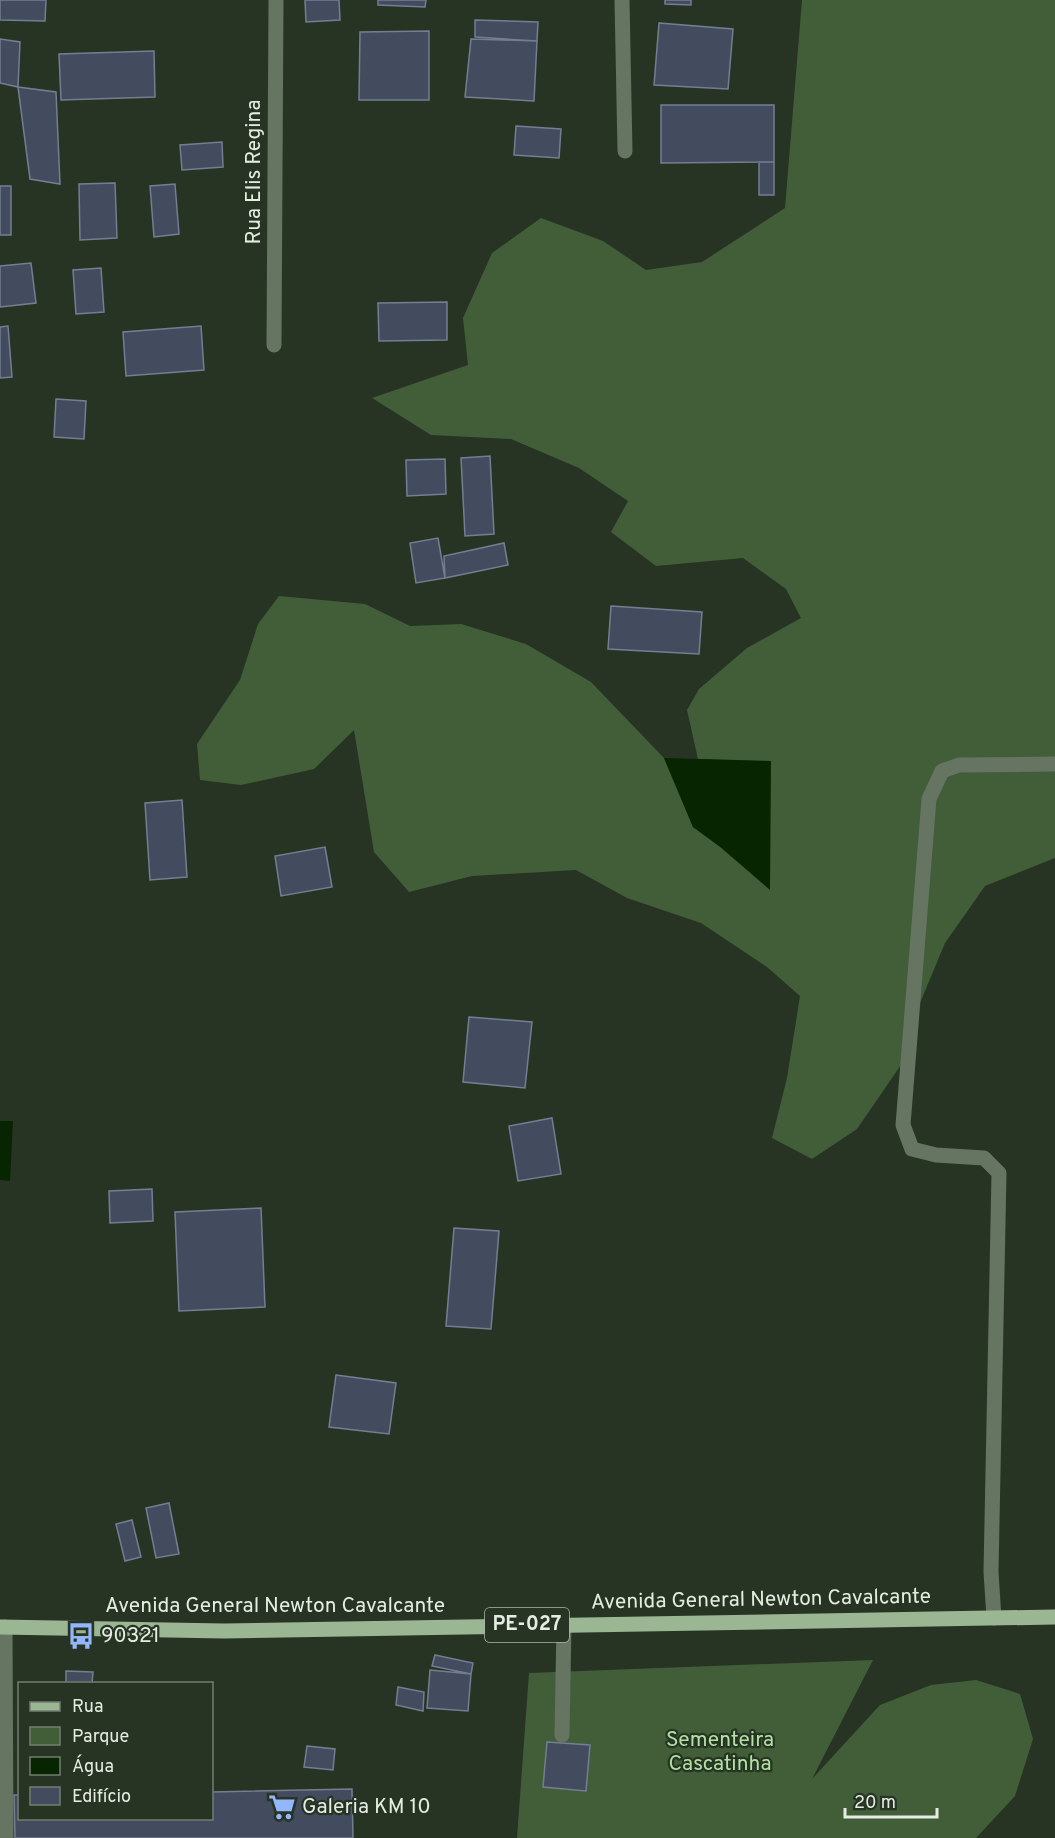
<svg xmlns="http://www.w3.org/2000/svg" width="1055" height="1838" font-family="Overpass,sans-serif">
<style>
.green{fill:#415e39}
.water{fill:#082501}
.building{fill:#424c5e;stroke:#737e92;stroke-width:1.5}
.lines{fill:none;stroke-linecap:round;stroke-linejoin:round}
.minor{stroke:#667462;stroke-width:15}
.major{stroke:#9ab692;stroke-width:15}
.labels{text-anchor:middle;dominant-baseline:central;stroke-width:4.5;stroke-linejoin:round;paint-order:stroke}
.shield{fill:#273424;stroke:#acb6aa;stroke-width:1.5}
.shield-label{font-size:20px;font-weight:bold;fill:#e5ede3}
.street-label{font-size:21px;fill:#e5ede3;stroke:#273424}
.poi-label{font-size:21px;fill:#e5ede3;stroke:#273424;text-anchor:start}
.park-label{font-size:21px;fill:#b0e2a2;stroke:#273424}
</style>
<rect width="100%" height="100%" fill="#273424"/>
<path class="green" d="M 802,0 L 1055,0 L 1055,858 L 985,886 L 945,943 L 920,1003 L 903,1062 L 857,1129 L 812,1159 L 772,1138 L 787,1078 L 800,996 L 767,967 L 701,923 L 627,898 L 576,870 L 472,876 L 409,892 L 374,852 L 354,730 L 314,769 L 241,785 L 200,780 L 197,744 L 240,680 L 258,624 L 279,596 L 365,604 L 410,626 L 461,624 L 526,644 L 591,682 L 664,758 L 693,827 L 719,846 L 771,762 L 698,759 L 687,710 L 699,689 L 747,648 L 801,618 L 786,589 L 743,558 L 656,566 L 611,532 L 628,501 L 579,468 L 511,439 L 431,435 L 372,398 L 468,365 L 463,318 L 492,253 L 541,218 L 603,241 L 646,270 L 702,262 L 785,208 Z
M 873,1660 L 812,1779 L 880,1705 L 931,1685 L 976,1680 L 1020,1694 L 1033,1739 L 1015,1796 L 976,1838 L 517,1838 L 529,1673 Z"/>
<path class="water" d="M 664,758 L 771,761 L 770,890 L 719,846 L 693,827 Z
M 0,1121 L 13,1121 L 10,1181 L 0,1180 Z"/>
<path class="building" d="M 0,0 L 46,0 L 45,21 L 0,20 Z
M 305,0 L 339,0 L 340,20 L 306,22 Z
M 378,0 L 426,0 L 425,7 L 378,5 Z
M 665,0 L 691,0 L 691,5 L 665,4 Z
M 475,20 L 538,22 L 537,41 L 475,37 Z
M 659,23 L 733,29 L 728,89 L 654,85 Z
M 429,31 L 429,100 L 359,100 L 360,32 Z
M 0,39 L 20,42 L 18,87 L 0,83 Z
M 471,39 L 537,41 L 534,101 L 465,97 Z
M 154,51 L 155,97 L 61,100 L 59,54 Z
M 18,87 L 56,92 L 60,184 L 30,179 Z
M 661,105 L 774,105 L 774,162 L 661,163 Z
M 516,126 L 561,129 L 559,158 L 514,155 Z
M 222,142 L 223,167 L 182,170 L 180,145 Z
M 759,162 L 774,162 L 774,195 L 759,195 Z
M 115,183 L 117,238 L 80,240 L 79,184 Z
M 175,184 L 179,234 L 154,237 L 150,186 Z
M 0,186 L 11,186 L 11,235 L 0,235 Z
M 31,263 L 36,303 L 0,307 L 0,266 Z
M 101,268 L 104,312 L 76,314 L 73,270 Z
M 447,302 L 447,340 L 379,341 L 378,303 Z
M 8,326 L 12,377 L 0,378 L 0,327 Z
M 201,326 L 204,370 L 126,376 L 123,332 Z
M 56,399 L 86,401 L 84,439 L 54,437 Z
M 490,456 L 494,534 L 465,536 L 461,458 Z
M 445,459 L 446,494 L 407,496 L 406,460 Z
M 438,538 L 445,578 L 416,583 L 410,543 Z
M 504,543 L 508,565 L 445,578 L 444,556 Z
M 611,606 L 702,612 L 699,654 L 608,649 Z
M 182,800 L 187,877 L 150,880 L 145,803 Z
M 325,847 L 332,887 L 281,896 L 275,856 Z
M 469,1017 L 532,1022 L 525,1088 L 463,1082 Z
M 552,1118 L 561,1174 L 518,1181 L 509,1126 Z
M 152,1189 L 153,1221 L 110,1223 L 109,1191 Z
M 261,1208 L 265,1307 L 179,1311 L 175,1212 Z
M 454,1228 L 499,1231 L 491,1329 L 446,1326 Z
M 336,1375 L 396,1383 L 389,1434 L 329,1427 Z
M 169,1503 L 179,1554 L 156,1558 L 146,1508 Z
M 132,1520 L 141,1557 L 125,1561 L 116,1524 Z
M 435,1655 L 473,1663 L 471,1674 L 432,1666 Z
M 430,1670 L 471,1674 L 468,1711 L 427,1708 Z
M 66,1671 L 93,1672 L 92,1684 L 66,1684 Z
M 398,1687 L 424,1692 L 423,1711 L 396,1705 Z
M 547,1742 L 590,1745 L 586,1791 L 543,1787 Z
M 307,1746 L 335,1749 L 333,1770 L 304,1767 Z
M 352,1789 L 353,1838 L 15,1838 L 14,1795 L 20,1795 L 20,1818 L 212,1818 L 212,1792 Z"/>
<g class="lines">
<path class="minor" d="M 622,0 L 625,151
M 274,345 L 276,0
M 994,1618 L 991,1572 L 999,1173 L 984,1158 L 936,1155 L 912,1149 L 903,1125 L 929,799 L 942,771 L 959,765 L 1055,764
M 5,1627 L 6,1838
M 562,1735 L 564,1624"/>
<path class="major" d="M 0,1627 L 224,1631 L 1055,1617"/>
</g>
<defs>
<symbol id="bus-bare" viewBox="-9 -9 18 18"><path d="M-5-6H5V4H4V6H2V4H-2V6H-4V4H-5ZM-3.5-4V0h7V-4ZM-3.5 1.2v1.5H-2V1.2ZM2 1.2v1.5H3.5V1.2Z" fill="#93b7fd" stroke="#273424" stroke-width="2.5" paint-order="stroke"/></symbol>
<symbol id="supermarket-bare" viewBox="-9 -9 18 18"><path d="M-6-5.5h2.5l.6 2H6L4.5 2H-2.5L-4.4-4H-6ZM-1.5 3.2a1.3 1.3 0 1 0 .1 0ZM3 3.2a1.3 1.3 0 1 0 .1 0Z" fill="#93b7fd" stroke="#273424" stroke-width="2.5" paint-order="stroke"/></symbol>
</defs>
<g fill-rule="evenodd">
<use href="#bus-bare" x="62" y="1617" width="38" height="38"/>
<use href="#supermarket-bare" x="263" y="1788" width="38" height="38"/>
</g>
<g class="labels">
<rect class="shield" x="485" y="1608" width="84" height="34" rx="4.5"/>
<g class="shield-label">
<text x="527" y="1625">PE-027</text>
</g>
<g class="street-label">
<text transform="translate(254 172) rotate(-90)">Rua Elis Regina</text>
<text transform="translate(761 1600) rotate(-1)">Avenida General Newton Cavalcante</text>
<text x="275" y="1606">Avenida General Newton Cavalcante</text>
</g>
<g class="poi-label">
<text x="101" y="1636">90321</text>
<text x="302" y="1807">Galeria KM 10</text>
</g>
<g class="park-label">
<text x="720" y="1740">Sementeira<tspan x="720" dy="24">Cascatinha</tspan></text>
</g>
</g>
<rect x="18" y="1682" width="195" height="138" fill="#273424" stroke="#737e70" stroke-width="1.5"/>
<rect x="30" y="1702" width="30" height="9" fill="#9ab692" stroke="#737e70" stroke-width="1.5"/>
<text x="72" y="1712" font-size="18" fill="#e5ede3">Rua</text>
<rect x="30" y="1727" width="30" height="18" fill="#415e39" stroke="#737e70" stroke-width="1.5"/>
<text x="72" y="1742" font-size="18" fill="#e5ede3">Parque</text>
<rect x="30" y="1757" width="30" height="18" fill="#082501" stroke="#737e70" stroke-width="1.5"/>
<text x="72" y="1772" font-size="18" fill="#e5ede3">Água</text>
<rect x="30" y="1787" width="30" height="18" fill="#424c5e" stroke="#737e70" stroke-width="1.5"/>
<text x="72" y="1802" font-size="18" fill="#e5ede3">Edifício</text>
<path d="M845 1808v9h92v-9" fill="none" stroke="#e5ede3" stroke-width="3"/>
<text x="854" y="1808" font-size="18" fill="#e5ede3" stroke="#273424" stroke-width="4.5" paint-order="stroke">20 m</text>
</svg>
